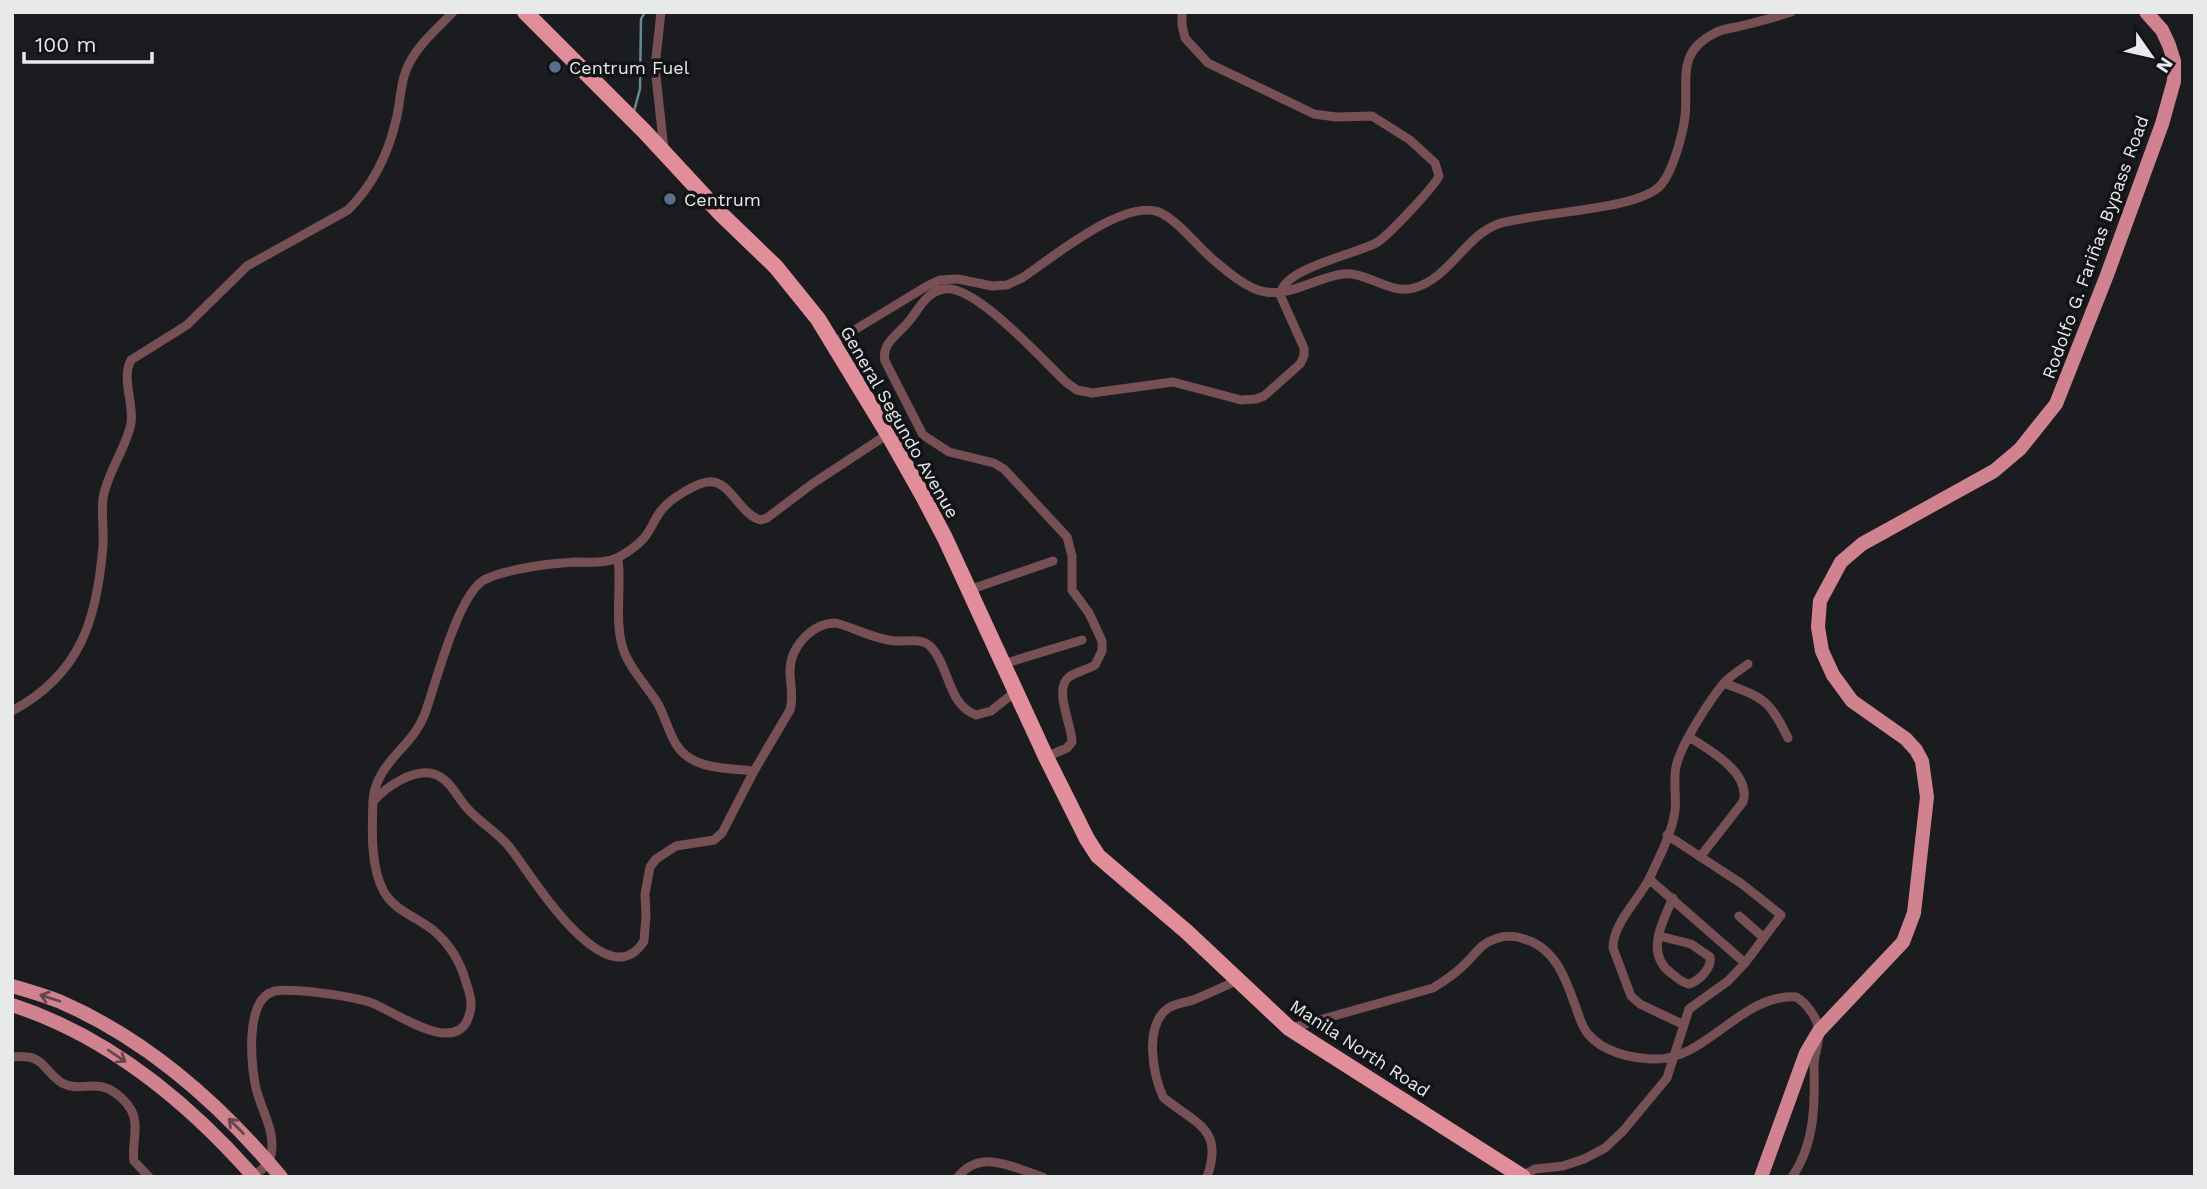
<svg xmlns="http://www.w3.org/2000/svg" width="2207" height="1189" font-family="'Work Sans',sans-serif">
<style>
.lines{fill:none;stroke-linecap:round;stroke-linejoin:round}
.stream{stroke:#678a8c;stroke-width:2.5}
.minor{stroke:#765055;stroke-width:9}
.primary{stroke:#d0838e;stroke-width:14}
.trunk{stroke:#e28d9a;stroke-width:16}
.oneway{stroke:#67454c}
.service-dot{fill:#5c6f8a;stroke:#121316;stroke-width:2.5}
.labels{text-anchor:middle;dominant-baseline:central;stroke-width:7;stroke-linejoin:round;paint-order:stroke}
.poi-label{font-size:18px;fill:#e8e9eb;stroke:#121316;text-anchor:start}
.street-label{font-size:18px;fill:#e8e9eb;stroke:#121316}
</style>
<rect width="100%" height="100%" fill="#1b1c1f"/>
<g class="lines">
<path class="stream" d="M 634,111 L 640,89 L 641,19 L 645,12"/>
<path class="minor" d="M 661,12 L 655,67 L 664,150
M 833,343 L 927,286 L 940,280 L 958,279 L 992,286 L 1007,285 L 1022,278 C 1051,259 1126,196 1161,213 C 1182,224 1198,248 1216,262 C 1229,273 1249,290 1266,292 C 1291,296 1318,277 1343,274 C 1367,271 1389,295 1414,288 C 1450,278 1465,236 1498,224 C 1534,212 1638,211 1661,185 C 1673,171 1683,134 1685,116 C 1689,80 1675,53 1715,33 C 1724,28 1735,28 1745,25 C 1761,21 1776,17 1791,12
M 618,558 C 622,589 613,625 625,654 C 633,673 648,687 658,704 C 665,717 668,731 676,744 C 691,770 727,768 754,771
M 969,590 L 1053,561
M 1003,664 L 1082,640
M 1724,683 C 1764,698 1769,699 1788,738
M 12,711 C 81,674 97,619 103,546 C 104,530 101,514 103,498 C 108,470 127,447 131,423 C 134,402 121,379 131,360 L 187,325 L 247,266 L 348,210 C 373,185 388,155 396,120 C 401,101 400,79 410,62 C 420,43 438,28 453,12
M 1689,737 C 1708,749 1752,773 1743,802 L 1700,857
M 1046,757 L 1067,748 L 1072,742 C 1072,725 1053,689 1069,677 C 1077,671 1087,670 1095,665 L 1102,651 L 1102,641 L 1089,613 L 1072,590 L 1072,556 L 1067,537 L 1004,469 L 994,463 L 949,452 L 923,435 L 885,361 C 881,343 899,334 909,321 C 919,309 926,292 944,289 C 976,284 1043,361 1067,383 L 1077,390 L 1092,393 L 1173,382 L 1241,400 L 1256,399 L 1264,396 L 1300,364 L 1304,356 L 1304,348 L 1281,297 C 1276,270 1356,254 1376,243 C 1387,237 1434,187 1439,176 L 1435,163 L 1410,140 L 1372,116 L 1336,117 L 1314,114 L 1208,63 L 1185,38 L 1182,25 L 1182,12
M 373,802 C 385,787 414,768 434,774 C 450,779 457,797 467,808 C 480,823 499,833 511,849 C 531,875 607,1001 644,941 L 646,915 L 645,894 L 650,867 L 656,859 L 676,846 L 714,840 L 722,833 L 754,771 L 790,710 C 794,697 790,685 790,671 C 790,647 812,623 836,623 C 855,628 874,639 894,641 C 907,642 922,637 931,647 C 950,667 947,704 976,715 L 991,711 L 1016,691
M 1649,879 L 1745,963
M 1739,916 L 1764,938
M 1659,936 L 1691,944 L 1710,957 C 1712,968 1699,981 1689,984 C 1682,983 1677,978 1671,973 C 1645,954 1662,922 1673,898
M 1682,1024 L 1640,1004 L 1631,996 L 1613,948 C 1613,922 1640,899 1650,877 C 1659,858 1672,833 1675,811 C 1677,795 1672,778 1677,763 C 1683,742 1709,701 1723,684 C 1730,676 1740,670 1748,664
M 1291,1028 L 1433,988 C 1446,980 1457,973 1467,962 C 1476,953 1482,943 1495,939 C 1505,935 1517,936 1527,940 C 1555,949 1566,979 1575,1005 C 1579,1015 1581,1026 1588,1034 C 1603,1052 1630,1058 1652,1059 C 1706,1062 1741,993 1796,997 C 1807,1003 1819,1020 1819,1033 C 1819,1044 1814,1055 1814,1066 C 1815,1104 1815,1144 1792,1177
M 12,1057 C 46,1054 40,1068 62,1083 C 73,1089 83,1086 94,1086 C 112,1085 134,1105 135,1123 C 136,1136 132,1149 134,1161 L 149,1177
M 1522,1176 L 1535,1169 L 1563,1166 L 1584,1159 L 1605,1148 L 1623,1131 L 1667,1078 L 1689,1009 L 1728,981 L 1745,963 L 1781,915 L 1742,884 L 1667,835
M 251,1177 C 260,1171 269,1166 271,1155 C 276,1131 261,1110 256,1088 C 251,1066 244,998 275,991 C 294,988 350,996 369,1002 C 391,1008 459,1062 470,1012 C 473,1002 469,992 466,982 C 460,961 450,944 433,930 C 417,917 395,911 384,892 C 370,867 372,828 373,800 C 376,763 411,748 424,716 C 436,684 457,596 484,580 C 504,569 553,563 576,562 C 591,562 605,564 619,557 C 628,552 637,546 644,538 C 651,530 654,520 660,512 C 668,500 699,480 713,482 C 731,484 741,515 761,520 L 767,518 L 812,484 L 888,434
M 958,1177 C 981,1148 1014,1168 1043,1177
M 1207,1177 C 1225,1127 1193,1123 1163,1097 C 1153,1074 1144,1027 1167,1009 C 1175,1003 1185,1003 1193,1000 C 1208,994 1223,987 1238,980"/>
<path class="primary" d="M 12,986 C 29,991 47,996 63,1003 C 149,1041 221,1105 281,1177
M 12,1005 C 108,1036 188,1102 254,1177
M 1761,1177 L 1806,1053 L 1819,1031 L 1903,942 L 1914,913 L 1927,797 L 1922,761 L 1916,750 L 1906,739 L 1852,701 L 1833,675 L 1822,651 L 1818,627 L 1820,601 L 1841,562 L 1862,544 L 1994,471 L 2020,449 L 2056,404 L 2107,275 L 2162,124 L 2174,81 L 2174,61 L 2169,45 L 2162,30 L 2146,12"/>
<path class="trunk" d="M 525,12 L 645,132 L 721,214 L 776,267 L 818,319 L 888,434 L 923,496 L 945,538 L 1046,757 L 1087,839 L 1098,856 L 1187,932 L 1289,1028 L 1523,1177"/>
</g>
<defs><path id="oneway-shaft" d="M-6 0H5M1.5-3L5.5 0L1.5 3" fill="none" stroke-width="1.6" stroke-linecap="round" stroke-linejoin="round" transform="scale(1.75)"/></defs>
<g class="oneway">
<use href="#oneway-shaft" transform="translate(50 998) rotate(-162)"/>
<use href="#oneway-shaft" transform="translate(117 1056) rotate(34)"/>
<use href="#oneway-shaft" transform="translate(236 1126) rotate(-135)"/>
</g>
<g class="service-dot">
<circle cx="555" cy="67" r="7"/>
<circle cx="670" cy="199" r="7"/>
</g>
<g class="labels">
<g class="poi-label">
<text x="569" y="67">Centrum Fuel</text>
<text x="684" y="199">Centrum</text>
</g>
<g class="street-label">
<text transform="translate(2095 247) rotate(-70)">Rodolfo G. Fariñas Bypass Road</text>
<text transform="translate(900 422) rotate(60)">General Segundo Avenue</text>
<text transform="translate(1360 1048) rotate(33)">Manila North Road</text>
</g>
</g>
<rect width="2207" height="1189" fill="none" stroke="#e8e9eb" stroke-width="28"/>
<g transform="translate(2151 56) rotate(124)" stroke="#121316" stroke-width="5" paint-order="stroke">
<path d="M0-5L12 26L0 18L-12 26Z" fill="#e8e9eb"/>
<text y="-10" font-size="19" font-weight="bold" text-anchor="middle" fill="#e8e9eb">N</text>
</g>
<path d="M24 52v10h128v-10" fill="none" stroke="#e8e9eb" stroke-width="3.5"/>
<text x="35" y="52" font-size="21" fill="#e8e9eb" stroke="#121316" stroke-width="5" paint-order="stroke">100 m</text>
</svg>
